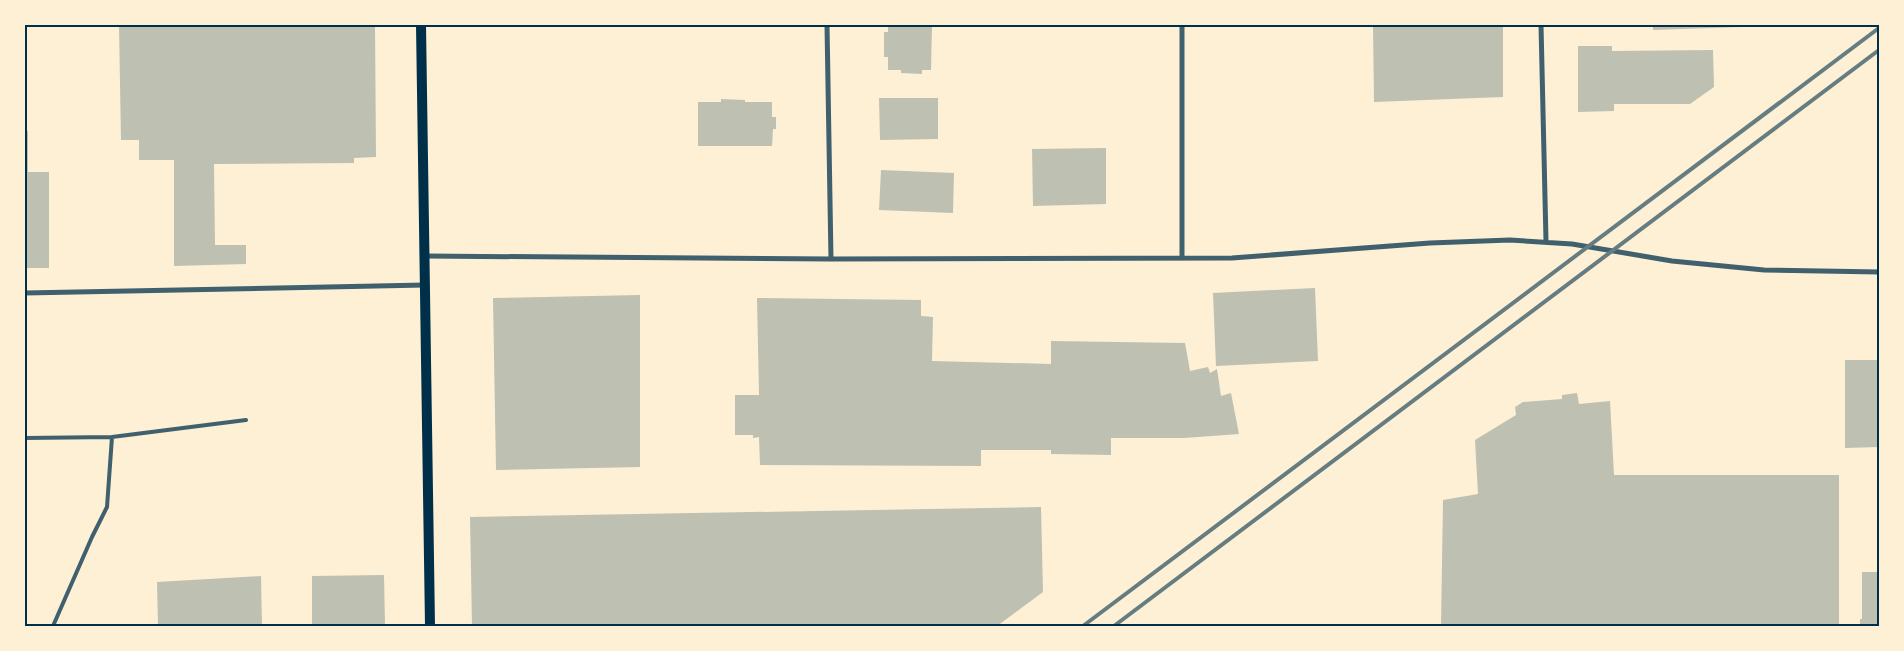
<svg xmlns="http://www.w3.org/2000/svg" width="1904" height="651" font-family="Poppins,sans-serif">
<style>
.building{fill:#bec0b2}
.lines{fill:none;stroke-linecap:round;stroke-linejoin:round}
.service{stroke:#3f606c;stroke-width:4}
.minor{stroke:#3f606c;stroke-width:5}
.secondary{stroke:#003049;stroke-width:10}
.rail{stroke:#657d81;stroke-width:4}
.neatline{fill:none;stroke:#003049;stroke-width:2}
</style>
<rect width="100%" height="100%" fill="#fdf0d5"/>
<path class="building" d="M 119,25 L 375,25 L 376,157 L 354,158 L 354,163 L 214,164 L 215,245 L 246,245 L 246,264 L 174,266 L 174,160 L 139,160 L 139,140 L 121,140 Z
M 888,25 L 932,25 L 931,70 L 922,70 L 922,74 L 901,73 L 901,70 L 888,70 L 888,57 L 884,57 L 884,32 L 888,32 Z
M 1373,25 L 1503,25 L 1503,97 L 1374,102 Z
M 1653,25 L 1741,25 L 1741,27 L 1653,30 Z
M 1578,46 L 1612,46 L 1612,51 L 1713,50 L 1714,87 L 1690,104 L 1614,104 L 1614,111 L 1578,112 Z
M 879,98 L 938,98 L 938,139 L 880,140 Z
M 721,99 L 745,100 L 745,102 L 772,102 L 772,117 L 776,117 L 776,129 L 773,129 L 772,146 L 698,146 L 698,102 L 721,102 Z
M 25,131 L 28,131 L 28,172 L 49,172 L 49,268 L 25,268 Z
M 1106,148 L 1106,204 L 1033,206 L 1032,149 Z
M 881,170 L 954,173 L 953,213 L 879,210 Z
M 1315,288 L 1318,361 L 1216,366 L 1213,293 Z
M 640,295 L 640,467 L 496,470 L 493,298 Z
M 757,298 L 921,300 L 921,316 L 933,317 L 932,361 L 1051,364 L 1051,341 L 1185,343 L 1190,371 L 1208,367 L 1210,373 L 1217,369 L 1221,396 L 1231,393 L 1239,434 L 1184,438 L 1111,438 L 1111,455 L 1051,454 L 1051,450 L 981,450 L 981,466 L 760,465 L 759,437 L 753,438 L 753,435 L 735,435 L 735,395 L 759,395 Z
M 1845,360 L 1879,360 L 1879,447 L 1845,448 Z
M 1577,393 L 1579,404 L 1610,401 L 1614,475 L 1839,475 L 1839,626 L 1441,626 L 1443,500 L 1478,494 L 1475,440 L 1516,415 L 1515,407 L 1523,402 L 1562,399 L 1562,395 Z
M 1041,507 L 1043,592 L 997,626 L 472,626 L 470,517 Z
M 1862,572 L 1879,572 L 1879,626 L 1860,626 L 1860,619 L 1862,619 Z
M 384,575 L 385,626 L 312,626 L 312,576 Z
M 261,576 L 262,626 L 158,626 L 157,582 Z"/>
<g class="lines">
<path class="service" d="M 112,437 L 246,420
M 25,438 L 112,437 L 107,507 L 92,537 L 53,626"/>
<path class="minor" d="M 827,25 L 831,259
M 1182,25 L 1182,258
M 1541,25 L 1546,241
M 425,256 L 831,259 L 1232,258 L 1430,243 L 1510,240 L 1572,244 L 1672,261 L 1764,270 L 1879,272
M 25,293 L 425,285"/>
<path class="secondary" d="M 421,25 L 430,626"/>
<path class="rail" d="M 1083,626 L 1879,28
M 1114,626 L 1879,50"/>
</g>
<rect width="1904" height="651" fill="none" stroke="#fdf0d5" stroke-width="52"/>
<rect x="26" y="26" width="1852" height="599" class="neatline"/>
</svg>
